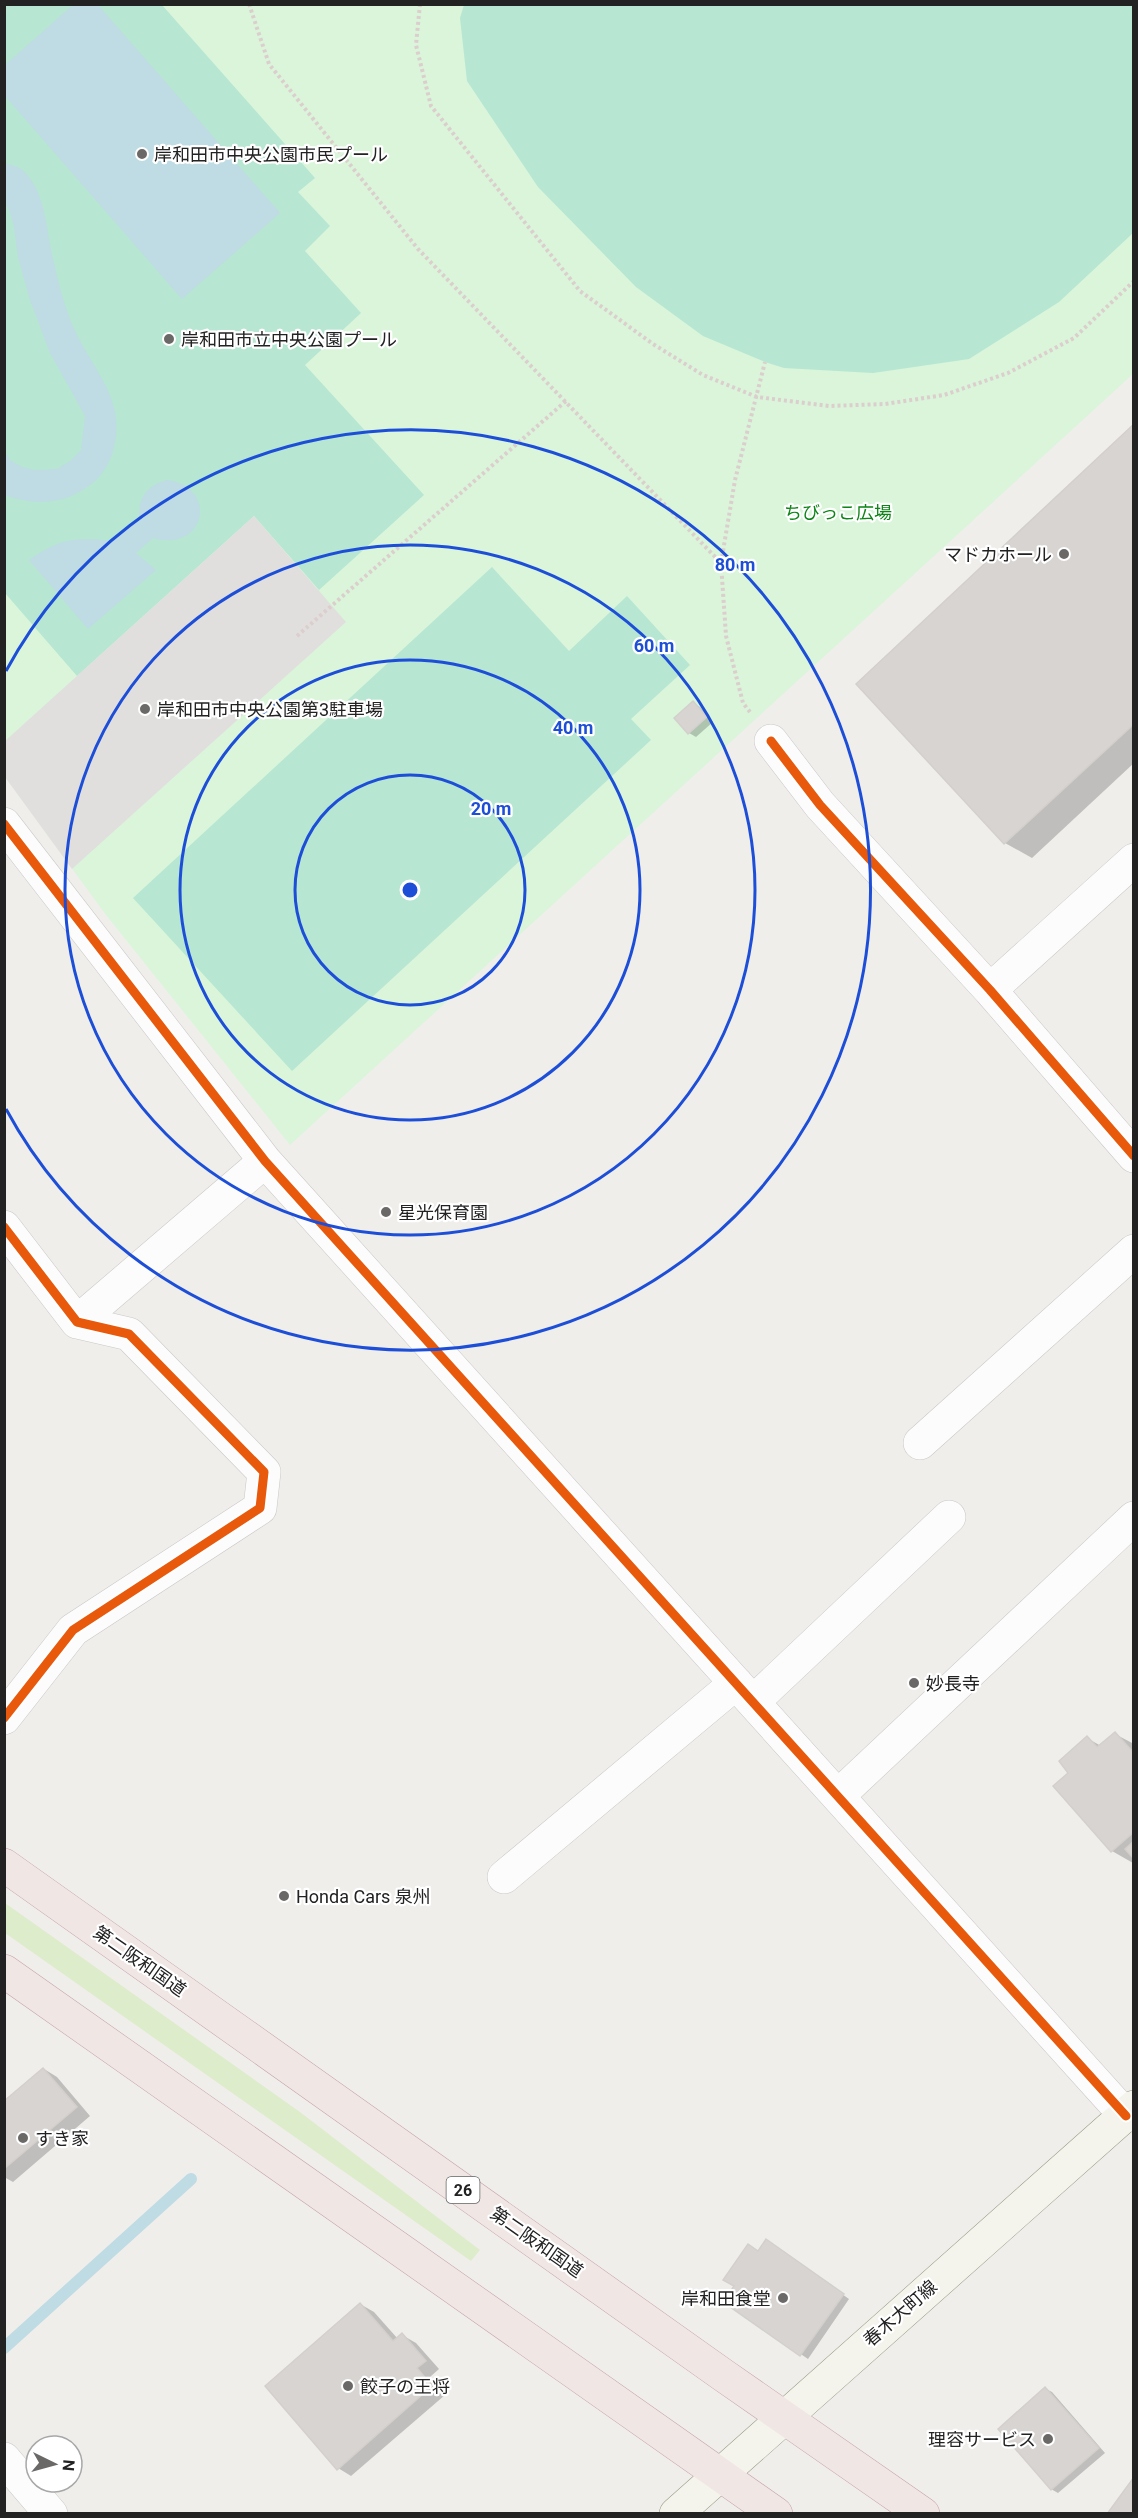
<svg xmlns="http://www.w3.org/2000/svg" width="1138" height="2518" font-family="Roboto,'Noto Sans JP',sans-serif">
<style>
.grass{fill:#ddeccb}
.park{fill:#daf5da}
.pitch{fill:#b7e6d2}
.parking{fill:#e0dfde}
.water{fill:#bfdbe3}
.shadow{fill:#0003}
.lines{fill:none;stroke-linecap:round;stroke-linejoin:round}
.stream{stroke:#bfdbe3;stroke-width:12}
.building{fill:#d7d4d2;stroke:#d3d0cc;stroke-width:1.5}
.minor-casing{stroke:#c9c8c7;stroke-width:34}
.tertiary-casing{stroke:#c9c8c7;stroke-width:34}
.secondary-casing{stroke:#999a82;stroke-width:34}
.trunk-casing{stroke:#c5a2ac;stroke-width:34}
.path{stroke:#dccecd;stroke-width:4;stroke-dasharray:3 3;stroke-linecap:butt}
.minor{stroke:#fdfcfc;stroke-width:33}
.tertiary{stroke:#fdfcfc;stroke-width:33}
.secondary{stroke:#f4f4ed;stroke-width:33}
.trunk{stroke:#f0e6e4;stroke-width:33}
.cycleway-casing{stroke:#fff;stroke-width:13}
.cycleway{stroke:#e8590c;stroke-width:9}
.ring{fill:none;stroke:#1d4ed8;stroke-width:3}
.poi-dot{fill:#6a6968;stroke:#fff;stroke-width:2}
.labels{text-anchor:middle;dominant-baseline:central;stroke-width:4.5;stroke-linejoin:round;paint-order:stroke}
.shield{fill:#fff;stroke:#646464;stroke-width:1.5}
.shield-label{font-size:16px;font-weight:bold;fill:#222}
.poi-label{font-size:18px;fill:#222;stroke:#fff;text-anchor:start}
.park-label{font-size:18px;fill:#0c8416;stroke:#fff}
.street-label{font-size:18px;fill:#222;stroke:#fff}
.centre{fill:#1d4ed8;stroke:#fff;stroke-width:3}
.ring-label{font-size:18px;text-anchor:middle;font-weight:bold;fill:#1d4ed8;stroke:#fff;stroke-width:4.5;stroke-linejoin:round;paint-order:stroke}
</style>
<rect width="100%" height="100%" fill="#f0eeeb"/>
<path class="grass" d="M 5,1903 L 300,2112 L 480,2250 L 471,2261 L 5,1933 Z"/>
<path class="park" d="M 4,5 L 1133,5 L 1133,374 L 290,1145 L 106,915 L 5,777 Z"/>
<path class="pitch" d="M 4,5 L 162,5 L 315,178 L 298,192 L 330,226 L 305,251 L 361,313 L 305,365 L 424,495 L 319,590 L 254,516 L 77,676 L 5,593 Z
M 464,5 L 1133,5 L 1133,233 L 1059,302 L 969,359 L 873,373 L 784,368 L 765,362 L 703,336 L 636,287 L 538,187 L 467,81 L 460,18 Z
M 492,567 L 569,651 L 627,596 L 690,665 L 631,719 L 651,740 L 292,1071 L 133,898 Z"/>
<path class="parking" d="M 254,516 L 346,622 L 72,869 L 5,777 L 5,741 Z"/>
<path class="water" d="M 74,4 L 98,5 L 280,213 L 182,299 L 5,96 L 5,65 Z
M 5,163 C 10,165 17,166 21,169 C 47,190 46,233 54,263 C 59,286 66,312 76,333 C 96,374 127,402 113,451 C 108,468 99,480 84,489 C 60,505 31,505 5,495 L 5,452 L 10,460 L 22,467 L 35,470 L 57,469 L 70,461 L 81,450 L 85,416 L 50,353 L 30,300 L 18,257 L 14,227 L 10,212 L 5,203 Z
M 167,480 C 219,487 206,553 153,538 L 136,553 L 156,570 L 88,629 L 29,560 C 58,539 77,536 112,541 L 139,517 C 139,496 147,486 167,480 Z"/>
<path class="shadow" d="M 1134,426 L 1134,763 L 1032,858 L 1005,843 L 859,684 Z
M 693,703 L 700,707 L 713,722 L 696,737 L 689,733 L 676,718 Z
M 1115,1734 L 1134,1744 L 1133,1863 L 1112,1851 L 1071,1773 L 1087,1738 L 1101,1746 Z
M 44,2069 L 57,2077 L 90,2116 L 13,2182 L 4,2177 L 4,2103 Z
M 773,2245 L 849,2299 L 808,2359 L 725,2302 L 759,2252 Z
M 360,2304 L 374,2312 L 398,2339 L 402,2335 L 416,2343 L 439,2369 L 430,2377 L 445,2395 L 351,2476 L 338,2468 Z
M 1046,2389 L 1052,2392 L 1105,2453 L 1058,2493 L 1051,2489 Z"/>
<g class="lines">
<path class="stream" d="M 4,2348 L 191,2179"/>
</g>
<path class="building" d="M 1134,424 L 1134,724 L 1004,844 L 856,684 Z
M 693,701 L 707,717 L 688,734 L 674,718 Z
M 1115,1732 L 1134,1753 L 1134,1832 L 1111,1852 L 1053,1786 L 1068,1773 L 1059,1761 L 1087,1736 L 1097,1747 Z
M 1134,1841 L 1134,1859 L 1125,1849 Z
M 43,2068 L 77,2107 L 4,2169 L 4,2101 Z
M 766,2239 L 844,2294 L 800,2356 L 723,2302 L 734,2286 L 723,2280 L 748,2244 L 758,2251 Z
M 360,2303 L 393,2341 L 402,2333 L 426,2361 L 417,2368 L 432,2386 L 337,2470 L 265,2386 Z
M 1045,2387 L 1099,2448 L 1051,2490 L 998,2429 Z
M 1134,2477 L 1134,2514 L 1107,2514 Z"/>
<g class="lines">
<defs>
<path id="minor" d="M 771,741 L 820,805 L 990,990 L 1134,1156
M 4,824 L 265,1161 L 1126,2116
M 990,990 L 1134,860
M 4,1227 L 77,1322 L 129,1334 L 264,1472 L 260,1508 L 73,1630 L 4,1718
M 77,1322 L 265,1161
M 920,1443 L 1134,1251
M 753,1702 L 949,1517
M 838,1796 L 1134,1518
M 504,1877 L 736,1683"/>
<path id="tertiary" d="M 4,2459 L 51,2514"/>
<path id="secondary" d="M 676,2514 L 1134,2107"/>
<path id="trunk" d="M 4,1865 L 723,2375 L 923,2514
M 4,1971 L 776,2514"/>
</defs>
<use href="#minor" class="minor-casing"/>
<use href="#tertiary" class="tertiary-casing"/>
<use href="#secondary" class="secondary-casing"/>
<use href="#trunk" class="trunk-casing"/>
<path class="path" d="M 249,4 L 269,64 L 418,249 L 721,563 L 726,636 L 743,703 L 750,712
M 420,4 L 416,45 L 431,106 L 580,291 L 653,344 L 703,375 L 757,397 L 829,406 L 885,404 L 944,395 L 1008,373 L 1074,338 L 1134,281
M 721,563 L 735,480 L 765,362
M 297,636 L 566,401"/>
<use href="#minor" class="minor"/>
<use href="#tertiary" class="tertiary"/>
<use href="#secondary" class="secondary"/>
<use href="#trunk" class="trunk"/>
<defs>
<path id="cycleway" d="M 771,741 L 820,805 L 990,990 L 1134,1156
M 4,824 L 265,1161 L 1126,2116
M 4,1227 L 77,1322 L 129,1334 L 264,1472 L 260,1508 L 73,1630 L 4,1718"/>
</defs>
<use href="#cycleway" class="cycleway-casing"/>
<use href="#cycleway" class="cycleway"/>
</g>
<g class="ring">
<circle cx="410" cy="890" r="115"/>
<circle cx="410" cy="890" r="230"/>
<circle cx="410" cy="890" r="345"/>
<path d="M6 671A460 460 0 1 1 6 1109"/>
</g>
<g class="poi-dot">
<circle cx="142" cy="154" r="6"/>
<circle cx="169" cy="339" r="6"/>
<circle cx="1064" cy="554" r="6"/>
<circle cx="145" cy="709" r="6"/>
<circle cx="386" cy="1212" r="6"/>
<circle cx="914" cy="1683" r="6"/>
<circle cx="284" cy="1896" r="6"/>
<circle cx="23" cy="2138" r="6"/>
<circle cx="783" cy="2298" r="6"/>
<circle cx="348" cy="2386" r="6"/>
<circle cx="1048" cy="2439" r="6"/>
</g>
<g class="labels">
<rect class="shield" x="446.5" y="2177" width="33" height="26" rx="4.5"/>
<g class="shield-label">
<text x="463" y="2190">26</text>
</g>
<g class="poi-label">
<text x="154" y="154">岸和田市中央公園市民プール</text>
<text x="181" y="339">岸和田市立中央公園プール</text>
<text x="1052" y="554" text-anchor="end">マドカホール</text>
<text x="157" y="709">岸和田市中央公園第3駐車場</text>
<text x="398" y="1212">星光保育園</text>
<text x="926" y="1683">妙長寺</text>
<text x="296" y="1896">Honda Cars 泉州</text>
<text x="35" y="2138">すき家</text>
<text x="771" y="2298" text-anchor="end">岸和田食堂</text>
<text x="360" y="2386">餃子の王将</text>
<text x="1036" y="2439" text-anchor="end">理容サービス</text>
</g>
<g class="park-label">
<text x="838" y="512">ちびっこ広場</text>
</g>
<g class="street-label">
<text transform="translate(140 1961) rotate(35)">第二阪和国道</text>
<text transform="translate(537 2242) rotate(35)">第二阪和国道</text>
<text transform="translate(900 2313) rotate(-41)">春木大町線</text>
</g>
</g>
<circle cx="410" cy="890" r="9" class="centre"/>
<g class="ring-label">
<text x="735" y="571">80 m</text>
<text x="654" y="652">60 m</text>
<text x="573" y="734">40 m</text>
<text x="491" y="815">20 m</text>
</g>
<rect width="1138" height="2518" fill="none" stroke="#222222" stroke-width="12"/>
<g transform="translate(54 2464) rotate(95)"><circle r="28" fill="#ffffff" stroke="#a7a7a7" stroke-width="1.5"/>
<path d="M0-4.5L10 22L0 15L-10 22Z" fill="#6a6968"/>
<text y="-9" font-size="16" font-weight="bold" text-anchor="middle" fill="#222222">N</text>
</g>
</svg>
